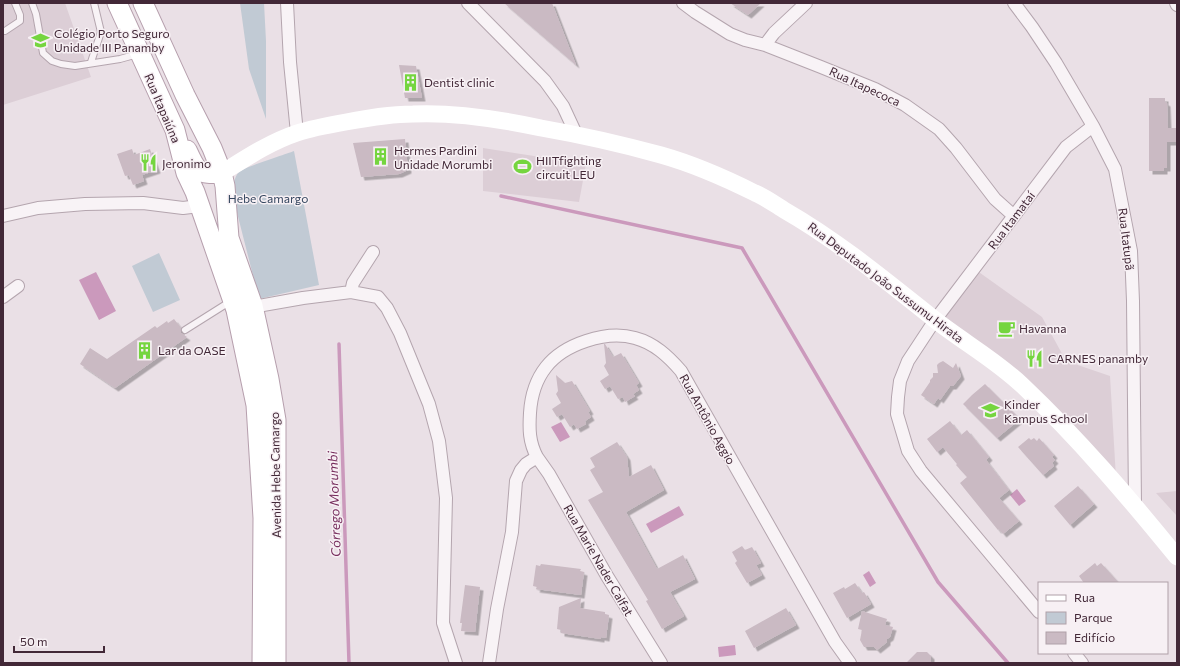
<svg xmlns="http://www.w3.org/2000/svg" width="1180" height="666" font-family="Commissioner,sans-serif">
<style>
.built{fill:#dcced6}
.green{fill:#c1cad4}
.water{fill:#cb99bc}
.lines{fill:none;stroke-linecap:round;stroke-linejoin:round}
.stream{stroke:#cb99bc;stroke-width:3.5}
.building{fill:#cabac3;filter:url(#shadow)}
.service-casing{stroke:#b4a5ae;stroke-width:8}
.minor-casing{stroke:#b4a5ae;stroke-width:14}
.primary-casing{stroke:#b69fad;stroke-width:21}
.service{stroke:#f8f3f6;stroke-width:6}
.minor{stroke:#f8f3f6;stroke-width:12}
.secondary{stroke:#fff;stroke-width:17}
.primary{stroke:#fff;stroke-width:19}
.labels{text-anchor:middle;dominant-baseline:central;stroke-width:3;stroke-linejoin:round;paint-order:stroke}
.poi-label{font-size:12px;fill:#422837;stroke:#f7f0f4;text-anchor:start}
.street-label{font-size:12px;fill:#422837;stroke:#f7f0f4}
.park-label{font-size:12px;fill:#34455e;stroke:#f7f0f4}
.water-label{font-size:13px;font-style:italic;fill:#78305f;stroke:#f7f0f4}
</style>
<defs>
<filter id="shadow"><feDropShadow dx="3.5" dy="3.5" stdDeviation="0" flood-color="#0004"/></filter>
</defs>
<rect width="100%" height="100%" fill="#eae0e6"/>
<path class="built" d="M 3,3 L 65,3 L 91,77 L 3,105 Z
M 483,148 L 586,164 L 579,202 L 483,191 Z
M 976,270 L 1042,317 L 1066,361 L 1110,376 L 1116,478 L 938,316 Z
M 1177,491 L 1177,516 L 1156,493 Z"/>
<path class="green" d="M 240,3 L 264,3 L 266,41 L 266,119 L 249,69 Z
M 294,151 L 319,285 L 259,299 L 232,193 C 233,187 234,177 239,172 C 244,167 284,155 294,151 Z
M 159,253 L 180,300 L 153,312 L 132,266 Z"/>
<path class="water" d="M 96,272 L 116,311 L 99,320 L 79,280 Z
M 561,422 L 570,437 L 560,442 L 551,427 Z
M 1017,489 L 1026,501 L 1019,506 L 1010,495 Z
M 679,506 L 684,515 L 651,533 L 646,524 Z
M 869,571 L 876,583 L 870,587 L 863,575 Z
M 735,645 L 736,655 L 719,657 L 718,647 Z"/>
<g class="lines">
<path class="stream" d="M 501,196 L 742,248 L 938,582 L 1008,663
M 339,344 L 349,663"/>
</g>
<path class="building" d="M 504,3 L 552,3 L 576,65 Z
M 730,3 L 761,3 L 748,15 Z
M 399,65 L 416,66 L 422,98 L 405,98 Z
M 1149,98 L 1165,98 L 1165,102 L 1167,103 L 1168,128 L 1177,128 L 1177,142 L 1167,142 L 1167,168 L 1164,168 L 1164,171 L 1149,171 Z
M 405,139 L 408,170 L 399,174 L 361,177 L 353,143 Z
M 132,149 L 134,155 L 150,149 L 157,170 L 142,175 L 144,181 L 133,185 L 129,175 L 125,176 L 117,154 Z
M 174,319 L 181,328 L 181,333 L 187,337 L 115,388 L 80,364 L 90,348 L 107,359 L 155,326 L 157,328 L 167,321 L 168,323 Z
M 604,344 L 605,344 L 613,357 L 621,353 L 639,383 L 636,385 L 639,390 L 633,394 L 635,396 L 625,402 L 623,397 L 618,399 L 610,386 L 605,389 L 600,381 L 609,375 L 604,366 L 606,363 Z
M 943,361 L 953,368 L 956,363 L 961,376 L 953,386 L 950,386 L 940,400 L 938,398 L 934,404 L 921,395 L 930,382 L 930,380 L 933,377 L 933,373 L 938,373 L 937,365 L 939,363 Z
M 556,375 L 565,383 L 572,381 L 590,411 L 588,412 L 591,417 L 585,421 L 586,424 L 577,429 L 574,424 L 570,427 L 562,414 L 557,417 L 552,409 L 561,403 L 556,394 L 558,391 Z
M 985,384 L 1020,419 L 997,438 L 963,404 L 972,395 Z
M 950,421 L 961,435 L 967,430 L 989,457 L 986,460 L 1009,490 L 999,498 L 1019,521 L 1003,534 L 999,529 L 998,530 L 960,483 L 967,477 L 956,465 L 957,464 L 943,447 L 937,452 L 927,439 Z
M 1029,438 L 1031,440 L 1034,438 L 1037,441 L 1039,438 L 1054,455 L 1052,457 L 1055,460 L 1052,463 L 1054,466 L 1043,475 L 1018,447 Z
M 617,442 L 627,457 L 629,477 L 651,465 L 664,490 L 626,512 L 657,569 L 683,555 L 695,579 L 670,592 L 684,616 L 662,629 L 646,601 L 648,600 L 588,500 L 603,492 L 590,470 L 595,467 L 590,458 Z
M 1078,486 L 1094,504 L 1070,525 L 1054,506 Z
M 742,546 L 745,550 L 752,547 L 761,563 L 756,565 L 762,575 L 747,583 L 735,563 L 737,561 L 732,552 Z
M 1095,563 L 1097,566 L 1101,563 L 1119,583 L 1084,583 L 1079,576 Z
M 541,564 L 581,569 L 580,571 L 584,572 L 581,595 L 536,589 L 537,587 L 533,586 L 536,565 L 540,566 Z
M 855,583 L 862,593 L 864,592 L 871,604 L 847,618 L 833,593 L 844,587 L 845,589 Z
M 465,585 L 480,587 L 475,632 L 461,631 L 462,623 L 460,623 Z
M 581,598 L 580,608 L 605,612 L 605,614 L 609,615 L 606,638 L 601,637 L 601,639 L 561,633 L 561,630 L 557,629 L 559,607 Z
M 786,608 L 796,625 L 754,648 L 745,631 Z
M 862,611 L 887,619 L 885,625 L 893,627 L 890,637 L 887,639 L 887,642 L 877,650 L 874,647 L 864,647 L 860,640 L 862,630 L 858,629 Z
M 917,652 L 927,652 L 931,656 L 931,663 L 906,663 Z"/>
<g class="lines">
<defs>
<path id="service" d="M 32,3 L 36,14 L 43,53 L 52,61 L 61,64 L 75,66 L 120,59 L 138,54
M 3,31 L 5,31 L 20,21 L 20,15 L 15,3
M 91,62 L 101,32 L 94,3
M 185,330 L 231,301"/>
<path id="minor" d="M 287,3 L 290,62 L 297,133
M 468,3 L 545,81 L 563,106 L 576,134
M 683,3 L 695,12 L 730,34 L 745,40 L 765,45 L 821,67 L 875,89 L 905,105 L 939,129 L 956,148 L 995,199 L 1014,216
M 1014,3 L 1032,27 L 1056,63 L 1093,126 L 1115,169 L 1131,251 L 1133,301 L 1135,505
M 1176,3 L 1177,5
M 765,45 L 774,33 L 806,3
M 3,216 L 38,208 L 85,204 L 143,203 L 183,208 L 199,206
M 351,292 L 378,297 L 387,308 L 400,333 L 429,404 L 439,441 L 446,498 L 443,623 L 456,663
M 3,297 L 18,286
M 247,308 L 303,298 L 351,292 L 353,283 L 373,252
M 537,457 L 549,474 L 607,576 L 661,663
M 1039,612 L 921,471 L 908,451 L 897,414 L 898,397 L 900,381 L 908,361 L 935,320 L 1066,147 L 1093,126
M 1074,653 L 1082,663
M 489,663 L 497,609 L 512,532 L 516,481 L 521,470 L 526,464 L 537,457 C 529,442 529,429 530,413 C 531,396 535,381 546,367 C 564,344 606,330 635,338 C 654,343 668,356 681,371 L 835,642 L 850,663"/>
<path id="primary" d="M 117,3 L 175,130 L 186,173 L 195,192 L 236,310 L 256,405 L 263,518 L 262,663
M 143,3 L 185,95 L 212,148 L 222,173 L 225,186 L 229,238 L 253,306 L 269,379 L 276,420 L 276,663
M 187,150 C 197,172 198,175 222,173"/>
</defs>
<use href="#service" class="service-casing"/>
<use href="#minor" class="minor-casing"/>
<use href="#primary" class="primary-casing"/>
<use href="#service" class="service"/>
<use href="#minor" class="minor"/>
<path class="secondary" d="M 222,173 C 246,158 270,142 297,133 C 312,128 329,125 346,122 C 368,118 390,114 413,114 C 455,112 499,119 541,128 C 581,135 621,144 661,155 C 693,164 725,178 755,193 C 765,197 774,204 784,210 C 838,241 885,280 934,319 C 963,342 996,360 1023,386 C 1079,439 1129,498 1177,557"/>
<use href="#primary" class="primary"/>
</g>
<defs>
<symbol id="school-bare" viewBox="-9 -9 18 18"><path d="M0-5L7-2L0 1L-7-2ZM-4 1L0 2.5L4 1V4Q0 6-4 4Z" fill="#75d53f" stroke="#f7f0f4" stroke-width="2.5" paint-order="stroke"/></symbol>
<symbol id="building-bare" viewBox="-9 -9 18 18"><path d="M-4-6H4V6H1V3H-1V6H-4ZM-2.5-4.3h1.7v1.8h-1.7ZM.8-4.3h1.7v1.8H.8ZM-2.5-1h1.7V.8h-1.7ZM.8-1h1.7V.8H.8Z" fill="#75d53f" stroke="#f7f0f4" stroke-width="2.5" paint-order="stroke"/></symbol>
<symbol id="restaurant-bare" viewBox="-9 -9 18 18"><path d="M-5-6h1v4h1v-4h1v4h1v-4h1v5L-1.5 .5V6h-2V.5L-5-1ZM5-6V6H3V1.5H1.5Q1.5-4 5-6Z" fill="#75d53f" stroke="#f7f0f4" stroke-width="2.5" paint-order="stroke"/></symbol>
<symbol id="stadium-bare" viewBox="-9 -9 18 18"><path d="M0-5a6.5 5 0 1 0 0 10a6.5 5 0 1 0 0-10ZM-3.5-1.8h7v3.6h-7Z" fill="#75d53f" stroke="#f7f0f4" stroke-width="2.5" paint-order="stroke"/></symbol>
<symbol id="cafe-bare" viewBox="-9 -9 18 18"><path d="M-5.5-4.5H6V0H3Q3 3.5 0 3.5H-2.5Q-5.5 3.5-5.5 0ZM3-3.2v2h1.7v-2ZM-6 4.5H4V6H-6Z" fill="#75d53f" stroke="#f7f0f4" stroke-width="2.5" paint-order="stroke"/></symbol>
</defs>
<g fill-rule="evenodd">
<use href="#school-bare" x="28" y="28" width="25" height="25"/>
<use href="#building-bare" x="398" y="70" width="25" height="25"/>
<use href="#building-bare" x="368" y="144" width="25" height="25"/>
<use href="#restaurant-bare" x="136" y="150" width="25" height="25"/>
<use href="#stadium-bare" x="510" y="154" width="25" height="25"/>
<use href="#cafe-bare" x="994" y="316" width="25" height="25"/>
<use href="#building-bare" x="132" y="338" width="25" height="25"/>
<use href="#restaurant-bare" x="1022" y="346" width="25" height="25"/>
<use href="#school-bare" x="978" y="398" width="25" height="25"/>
</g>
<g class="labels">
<g class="poi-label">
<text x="54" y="33">Colégio Porto Seguro<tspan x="54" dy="14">Unidade III Panamby</tspan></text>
<text x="424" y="82">Dentist clinic</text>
<text x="394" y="150">Hermes Pardini<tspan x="394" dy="14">Unidade Morumbi</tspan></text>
<text x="536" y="160">HIITfighting<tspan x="536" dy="14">circuit LEU</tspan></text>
<text x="162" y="163">Jeronimo</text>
<text x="1019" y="328">Havanna</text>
<text x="158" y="350">Lar da OASE</text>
<text x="1048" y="358">CARNES panamby</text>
<text x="1004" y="404">Kinder<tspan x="1004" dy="14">Kampus School</tspan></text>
</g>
<g class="street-label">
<text transform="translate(865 86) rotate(25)">Rua Itapecoca</text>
<text transform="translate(163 108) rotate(67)">Rua Itapaiúna</text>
<text transform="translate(1011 220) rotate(-53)">Rua Itamataí</text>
<text transform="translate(1127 239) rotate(83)">Rua Itatupã</text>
<text transform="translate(886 282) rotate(37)">Rua Deputado João Sussumu Hirata</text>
<text transform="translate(708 419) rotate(61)">Rua Antônio Aggio</text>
<text transform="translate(275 475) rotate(-91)">Avenida Hebe Camargo</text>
<text transform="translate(599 560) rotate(60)">Rua Marie Nader Calfat</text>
</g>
<g class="park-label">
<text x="268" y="198">Hebe Camargo</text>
</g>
<g class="water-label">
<text transform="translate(334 504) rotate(-92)">Córrego Morumbi</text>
</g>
</g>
<rect width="1180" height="666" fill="none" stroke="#422837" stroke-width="8"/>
<rect x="1038" y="582" width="130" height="72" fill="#f7f0f4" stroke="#afa0a8"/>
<rect x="1046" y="595" width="20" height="6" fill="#ffffff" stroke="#afa0a8"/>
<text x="1074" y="602" font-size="12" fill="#422837">Rua</text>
<rect x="1046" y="612" width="20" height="12" fill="#c1cad4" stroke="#afa0a8"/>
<text x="1074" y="622" font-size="12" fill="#422837">Parque</text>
<rect x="1046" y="632" width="20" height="12" fill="#cabac3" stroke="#afa0a8"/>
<text x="1074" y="642" font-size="12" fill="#422837">Edifício</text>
<path d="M14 646v6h90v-6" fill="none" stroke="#422837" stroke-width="2"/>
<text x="20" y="646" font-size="12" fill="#422837" stroke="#f7f0f4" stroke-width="3" paint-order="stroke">50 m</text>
</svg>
